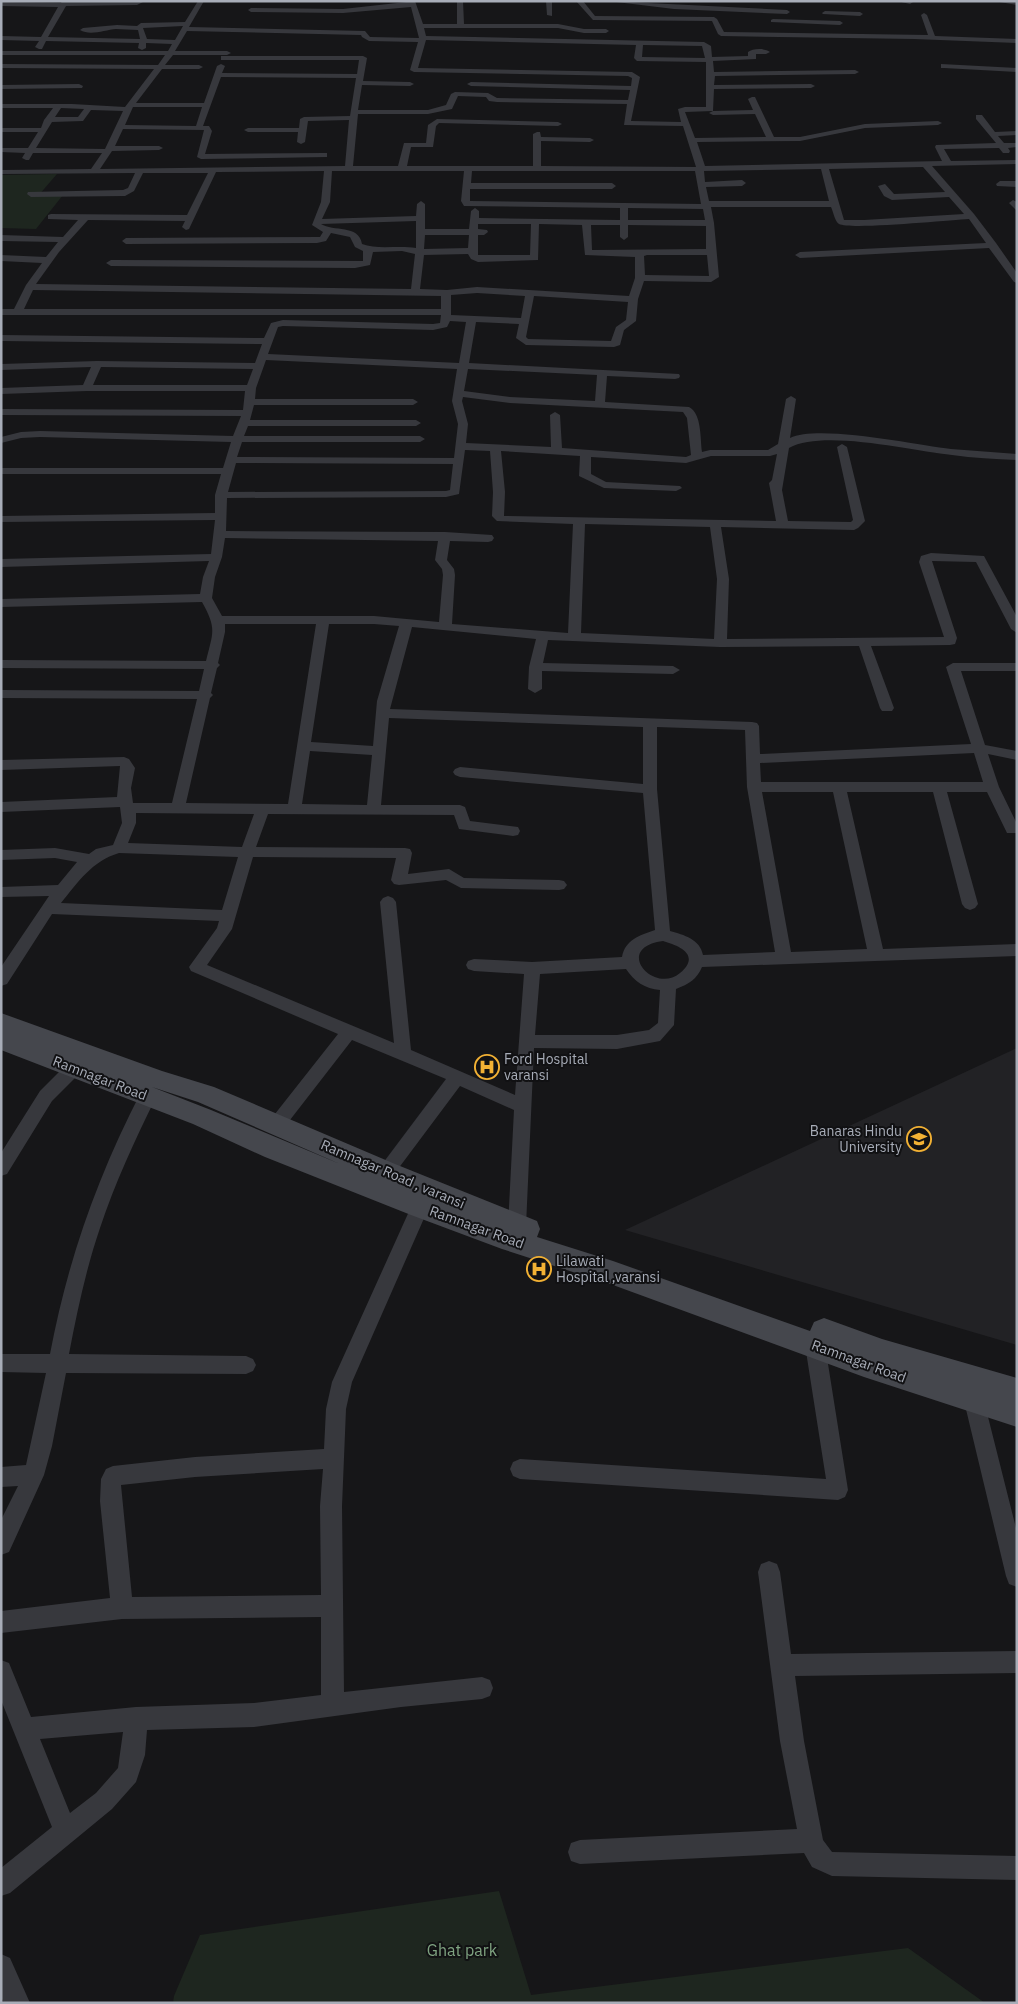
<svg xmlns="http://www.w3.org/2000/svg" width="1018" height="2004" font-family="'IBM Plex Sans',sans-serif">
<style>
.built{fill:#222225}
.green{fill:#1e261f}
.lines{fill:none;stroke-linecap:round;stroke-linejoin:round}
.street{fill:#37383d;fill-rule:evenodd}
.secondary{fill:#45474d;fill-rule:evenodd}
.labels{text-anchor:middle;dominant-baseline:central;stroke-width:4;stroke-linejoin:round;paint-order:stroke}
.poi-label{font-size:14px;fill:#a8adb8;stroke:#111113;text-anchor:start}
.street-label{font-size:14px;fill:#a8adb8;stroke:#111113}
.near-park-label{font-size:16px;fill:#7fa381;stroke:#111113}
</style>
<rect width="100%" height="100%" fill="#161618"/>
<path class="built" d="M 1017,1048 L 1017,1345 L 625,1230 Z"/>
<path class="green" d="M 57,174 L 38,196 L 63,195 L 36,229 L 1,228 L 1,175 Z
M 499,1891 L 531,1995 L 908,1948 L 985,2003 L 173,2003 L 174,1996 L 200,1935 Z"/>
<g class="lines">
<path class="street" d="M 62,1 L 145,1 L 137,5 L 66,6 L 48,37 L 140,39 L 138,30 C 131,30 123,29 116,29 C 105,30 90,36 80,30 L 83,28 L 117,25 L 137,26 L 141,23 L 185,22 L 198,1 L 204,1 L 189,27 L 365,31 L 370,37 L 419,38 L 411,7 L 343,13 L 251,12 L 248,10 L 251,8 L 343,9 L 415,1 L 423,24 L 457,24 L 457,1 L 463,1 L 464,24 L 558,24 L 584,29 L 606,29 L 609,31 L 606,33 L 584,33 L 558,28 L 424,28 L 426,36 L 704,42 L 711,46 L 712,57 L 748,56 L 748,52 C 753,48 765,48 770,52 L 766,54 L 756,54 L 756,59 L 713,61 L 714,72 L 855,70 L 859,72 L 855,74 L 715,76 L 714,85 L 811,84 L 815,86 L 811,88 L 714,89 L 713,111 L 685,112 L 695,138 L 766,137 L 755,114 L 713,115 L 709,113 L 713,111 L 753,110 L 748,99 L 752,97 L 755,97 L 774,137 L 800,137 L 865,124 L 938,121 L 942,123 L 938,125 L 865,128 L 800,141 L 697,142 L 705,166 L 942,161 L 935,147 L 936,145 L 996,143 L 976,119 L 976,115 L 982,115 L 995,132 L 1017,131 L 1017,135 L 998,136 L 1004,143 L 1017,143 L 1017,147 L 1008,148 L 1010,151 L 1009,153 L 1003,153 L 999,148 L 944,149 L 951,161 L 1017,160 L 1017,164 L 932,166 L 974,214 L 996,243 L 1017,273 L 1017,283 L 1014,282 L 989,248 L 800,258 L 795,255 L 800,252 L 986,243 L 969,219 C 949,220 851,230 839,224 C 835,222 833,211 831,207 L 711,207 L 714,223 L 719,277 L 711,282 L 644,281 L 638,299 L 636,321 L 624,330 L 620,345 L 614,347 L 526,345 L 516,338 L 519,324 L 476,322 L 469,363 L 679,374 L 680,376 L 679,378 L 675,379 L 607,376 L 605,402 L 689,407 C 702,414 700,438 702,452 L 710,450 L 768,450 L 778,444 L 786,399 L 791,396 L 796,399 L 790,438 C 819,424 916,445 951,449 C 973,451 995,452 1017,454 L 1017,460 C 995,459 973,458 952,455 C 911,451 824,429 789,448 L 782,490 L 788,521 L 851,522 L 853,520 L 837,447 L 842,444 L 847,447 L 865,521 L 858,528 L 854,530 L 721,527 L 729,579 L 727,639 L 944,637 L 919,562 L 921,556 L 931,553 L 984,556 L 1017,617 L 1017,633 L 1011,629 L 976,562 L 932,561 L 957,638 L 955,644 L 950,645 L 871,646 L 894,708 L 892,711 L 882,711 L 880,708 L 859,646 L 720,647 L 548,640 L 543,663 L 673,666 L 680,670 L 673,674 L 542,671 L 542,689 L 535,693 L 528,689 L 529,667 L 536,639 L 412,627 L 390,709 L 752,722 L 757,723 L 759,726 L 760,754 L 971,744 L 946,667 L 953,663 L 1017,663 L 1017,671 L 961,671 L 985,745 L 1017,751 L 1017,760 L 988,754 L 999,787 L 1017,824 L 1017,833 L 1007,833 L 987,792 L 947,792 L 978,904 L 975,908 L 970,910 L 965,908 L 962,904 L 933,792 L 847,792 L 883,949 L 1017,944 L 1017,956 L 702,967 C 697,979 689,984 676,989 L 674,1025 L 660,1041 L 617,1049 L 534,1048 L 526,1226 L 521,1241 L 514,1243 L 507,1241 L 505,1235 L 508,1226 L 514,1110 L 460,1086 L 392,1177 L 386,1180 L 380,1177 L 377,1172 L 380,1167 L 446,1079 L 352,1040 L 283,1129 L 277,1131 L 271,1129 L 268,1124 L 271,1119 L 338,1034 L 191,971 L 189,967 L 217,928 L 219,921 L 52,914 L 7,984 L 1,986 L 1,967 L 49,896 L 1,897 L 1,887 L 58,885 L 77,862 L 55,858 L 1,860 L 1,850 L 55,848 L 89,854 L 96,849 L 113,845 L 122,823 L 120,807 L 1,812 L 1,802 L 117,797 L 120,766 L 1,770 L 1,760 L 124,757 L 129,759 L 135,768 L 131,788 L 133,803 L 172,803 L 197,699 L 1,698 L 1,690 L 199,691 L 204,669 L 1,668 L 1,660 L 206,661 C 213,632 217,629 202,602 L 1,607 L 1,599 L 200,594 L 203,577 L 209,561 L 1,567 L 1,559 L 211,554 L 215,520 L 1,522 L 1,516 L 215,513 L 215,495 L 221,474 L 1,474 L 1,468 L 223,468 L 231,442 L 40,437 L 21,438 L 1,443 L 1,437 L 21,432 L 40,431 L 233,436 L 241,416 L 1,415 L 1,409 L 243,410 L 245,391 L 87,391 L 1,394 L 1,388 L 83,385 L 91,367 L 1,370 L 1,364 L 97,361 L 255,363 L 262,344 L 1,341 L 1,335 L 264,338 L 271,323 L 283,320 L 433,324 L 440,323 L 441,315 L 1,315 L 1,309 L 14,309 L 26,285 L 42,263 L 1,261 L 1,255 L 46,257 L 58,242 L 1,241 L 1,235 L 63,237 L 78,220 L 48,219 L 48,215 L 51,214 L 187,215 L 208,173 L 143,173 L 134,191 L 125,196 L 31,197 L 27,194 L 28,192 L 123,190 L 128,188 L 135,173 L 1,174 L 1,170 L 91,169 L 102,153 L 33,153 L 29,160 L 26,160 L 22,158 L 25,153 L 1,152 L 1,148 L 28,148 L 38,132 L 1,132 L 1,128 L 41,128 L 44,120 L 53,108 L 1,108 L 1,104 L 72,104 L 125,107 L 154,69 L 1,68 L 1,64 L 158,65 L 165,55 L 1,55 L 1,51 L 168,51 L 172,44 L 146,43 L 146,48 L 142,50 L 138,48 L 139,43 L 46,41 L 42,49 L 39,49 L 35,47 L 39,41 L 1,40 L 1,36 L 41,37 L 58,7 L 1,6 L 1,2 L 61,3 ZM 183,26 L 175,40 L 147,39 L 143,28 ZM 187,31 L 361,35 L 362,37 L 369,41 L 418,42 L 410,70 L 414,72 L 628,76 L 632,78 L 631,86 L 471,82 L 467,84 L 471,86 L 630,90 L 628,100 L 497,98 L 488,93 L 455,92 L 451,94 L 446,105 L 428,110 L 358,110 L 362,85 L 410,86 L 414,84 L 410,82 L 363,81 L 367,58 L 363,56 L 221,56 L 221,60 L 359,60 L 357,74 L 222,73 L 225,66 L 221,64 L 217,66 L 204,103 L 136,103 L 162,69 L 199,69 L 203,67 L 199,65 L 165,65 L 173,55 L 227,55 L 231,53 L 227,51 L 175,51 ZM 426,40 L 636,45 L 634,58 L 637,61 L 706,62 L 706,107 L 685,107 L 678,109 L 681,122 L 631,121 L 640,77 L 632,72 L 418,68 ZM 643,45 L 702,46 L 705,58 L 642,57 ZM 221,77 L 356,78 L 350,116 L 304,117 L 300,119 L 299,128 L 248,128 L 244,130 L 248,132 L 298,132 L 297,142 L 301,144 L 305,142 L 308,121 L 349,120 L 345,166 L 100,169 L 112,151 L 159,150 L 163,148 L 159,146 L 115,146 L 123,129 L 204,130 L 197,157 L 201,159 L 327,157 L 327,153 L 324,153 L 205,154 L 212,131 L 209,126 L 203,126 ZM 458,96 L 486,97 L 489,101 L 497,102 L 627,104 L 624,125 L 683,126 L 696,167 L 541,166 L 541,141 L 590,142 L 594,140 L 590,138 L 541,137 L 540,132 L 537,132 L 533,134 L 533,166 L 407,166 L 411,147 L 433,147 L 436,126 L 439,123 L 558,126 L 562,124 L 558,122 L 437,119 L 428,125 L 426,143 L 404,143 L 398,166 L 353,166 L 358,114 L 428,114 L 452,109 ZM 133,107 L 202,107 L 196,126 L 125,125 ZM 61,108 L 84,109 L 78,117 L 55,117 ZM 91,110 L 123,111 L 105,149 L 36,148 L 52,122 L 83,121 ZM 923,167 L 945,192 L 894,194 L 885,184 L 878,186 L 884,196 L 892,200 L 949,197 L 964,214 L 864,220 L 844,220 L 829,169 ZM 821,169 L 829,201 L 709,201 L 706,187 L 742,186 L 746,183 L 742,180 L 705,182 L 704,171 ZM 324,171 L 321,202 L 312,225 L 323,232 L 320,237 L 126,238 L 122,241 L 126,244 L 317,243 L 326,241 L 331,233 L 350,237 L 355,247 L 363,251 L 363,261 L 111,260 L 106,263 L 111,266 L 355,268 L 370,265 L 373,252 L 402,251 L 415,254 L 411,289 L 36,284 L 59,252 L 88,220 L 185,221 L 182,227 L 186,230 L 189,229 L 216,172 ZM 332,171 L 464,171 L 461,201 L 464,206 L 620,208 L 620,220 L 479,218 L 479,211 L 475,208 L 471,211 L 469,229 L 425,229 L 425,204 L 421,201 L 417,204 L 416,216 L 322,219 L 330,202 ZM 472,171 L 695,171 L 701,204 L 470,201 L 470,189 L 612,189 L 616,186 L 612,183 L 471,183 ZM 628,208 L 703,209 L 705,220 L 628,220 ZM 416,221 L 416,248 C 399,245 377,250 362,244 C 359,224 333,232 321,224 ZM 478,224 L 531,224 L 530,255 L 478,255 L 478,235 L 484,235 L 488,232 L 487,230 L 478,229 ZM 539,224 L 582,225 L 585,255 L 635,257 L 635,278 L 629,296 L 477,287 L 447,290 L 420,289 L 424,255 L 468,254 L 471,259 L 478,262 L 538,260 ZM 591,225 L 620,225 L 620,237 L 624,240 L 628,237 L 628,225 L 706,226 L 706,249 L 592,250 ZM 425,235 L 469,235 L 468,248 L 424,249 ZM 647,255 L 707,255 L 709,276 L 645,275 L 644,256 ZM 33,290 L 441,296 L 441,309 L 24,309 ZM 477,293 L 525,296 L 521,318 L 451,315 L 451,295 ZM 534,296 L 628,302 L 626,320 L 616,327 L 611,341 L 528,339 L 526,337 ZM 450,321 L 466,322 L 459,363 L 268,354 L 278,327 L 283,326 L 433,330 L 447,327 ZM 266,360 L 457,369 L 452,401 L 458,424 L 454,458 L 237,457 L 242,442 L 420,442 L 425,439 L 420,436 L 244,436 L 248,426 L 416,426 L 421,423 L 416,420 L 250,420 L 254,405 L 413,405 L 418,402 L 413,399 L 255,399 L 256,388 ZM 101,367 L 253,369 L 247,385 L 93,385 ZM 468,369 L 597,375 L 595,401 L 510,397 L 464,391 ZM 463,397 L 510,403 L 683,412 L 687,418 L 691,455 L 686,457 L 562,448 L 560,415 L 555,412 L 550,415 L 551,447 L 466,443 L 468,424 L 462,401 ZM 465,450 L 490,451 L 493,492 L 492,516 L 497,521 L 573,524 L 568,633 L 452,624 L 455,575 L 454,569 L 447,560 L 450,541 L 488,542 L 492,541 L 494,538 L 492,535 L 445,532 L 226,531 L 227,498 L 446,497 L 459,494 ZM 501,451 L 580,456 L 579,476 L 604,488 L 676,491 L 682,488 L 680,486 L 606,482 L 591,474 L 591,457 L 686,463 L 711,456 L 770,456 L 777,454 L 772,480 L 769,483 L 776,521 L 504,516 L 505,492 ZM 236,463 L 453,464 L 450,490 L 446,491 L 228,492 ZM 585,524 L 710,527 L 717,579 L 714,639 L 581,633 ZM 225,538 L 438,541 L 435,560 L 442,569 L 443,575 L 439,622 L 374,616 L 222,616 L 212,598 L 215,577 L 222,557 ZM 225,624 L 316,624 L 288,804 L 186,803 L 210,698 L 213,695 L 211,693 L 217,668 L 220,665 L 218,663 L 225,632 ZM 329,624 L 374,624 L 399,626 L 377,701 L 373,746 L 311,742 ZM 389,718 L 643,727 L 643,784 L 460,767 L 455,769 L 453,772 L 455,775 L 460,777 L 643,793 L 655,930 C 640,935 625,940 622,957 L 532,962 L 474,959 L 468,961 L 466,965 L 468,969 L 474,971 L 524,974 L 515,1095 L 411,1050 L 396,902 L 393,898 L 388,896 L 383,898 L 380,902 L 394,1043 L 207,965 L 232,929 L 253,857 L 396,858 L 391,880 L 394,884 L 399,885 L 446,880 L 461,888 L 559,890 L 564,889 L 567,885 L 564,881 L 559,880 L 464,878 L 449,869 L 408,874 L 412,853 L 410,849 L 405,848 L 256,847 L 268,814 L 454,815 L 459,829 L 513,836 L 518,835 L 520,831 L 518,827 L 470,821 L 465,807 L 460,805 L 381,805 ZM 657,727 L 745,730 L 747,787 L 775,952 L 703,955 C 700,939 684,935 670,931 L 657,789 ZM 310,751 L 372,755 L 367,805 L 302,804 ZM 974,753 L 983,782 L 761,782 L 760,763 ZM 762,792 L 833,792 L 867,949 L 791,952 ZM 136,813 L 254,814 L 242,847 L 128,843 L 136,823 ZM 119,853 L 238,857 L 222,910 L 61,903 C 78,882 92,861 119,853 ZM 663,941 C 680,946 701,955 680,973 C 654,995 612,948 663,941 ZM 626,969 C 634,981 645,989 660,990 L 658,1023 L 649,1030 L 617,1035 L 535,1035 L 540,974 Z
M 546,1 L 552,1 L 552,16 L 547,15 Z
M 576,1 L 583,1 L 595,16 L 714,17 L 717,19 L 724,32 L 928,35 L 921,15 L 924,13 L 927,15 L 935,36 L 1017,39 L 1017,43 L 914,39 L 721,36 L 718,34 L 712,21 L 593,20 Z
M 608,1 L 787,10 L 790,12 L 787,14 L 674,9 Z
M 897,1 L 913,1 L 913,2 L 910,4 Z
M 994,1 L 1017,1 L 1017,5 Z
M 825,11 L 860,12 L 863,14 L 860,16 L 823,14 L 822,13 Z
M 773,19 L 840,21 L 843,23 L 840,25 L 771,22 L 771,20 Z
M 941,64 L 1017,68 L 1017,72 L 944,68 L 941,68 Z
M 79,84 L 83,86 L 82,88 L 1,89 L 1,85 Z
M 1000,181 L 1017,181 L 1017,187 L 997,186 L 996,184 Z
M 1013,200 L 1017,202 L 1017,211 L 1009,203 Z
M 74,1061 L 80,1063 L 82,1068 L 80,1073 L 52,1101 L 7,1174 L 1,1176 L 1,1153 L 40,1091 L 68,1063 Z
M 147,1090 L 153,1092 L 156,1097 C 135,1140 115,1183 100,1228 C 86,1269 77,1312 69,1354 L 246,1356 L 253,1359 L 256,1365 L 253,1371 L 246,1374 L 66,1373 L 52,1446 L 44,1475 L 9,1552 L 1,1555 L 1,1520 L 18,1486 L 1,1487 L 1,1467 L 26,1465 L 46,1373 L 1,1372 L 1,1354 L 50,1354 C 68,1259 97,1178 141,1092 Z
M 420,1199 L 426,1201 L 429,1207 L 352,1382 L 346,1409 L 342,1506 L 344,1692 L 482,1677 L 490,1680 L 493,1688 L 490,1696 L 482,1699 L 401,1707 L 254,1727 L 147,1730 L 145,1755 L 136,1782 L 112,1809 L 10,1893 L 1,1896 L 1,1868 L 52,1827 L 1,1700 L 1,1660 L 9,1663 L 31,1717 L 136,1707 L 254,1703 L 321,1695 L 321,1617 L 122,1619 L 1,1633 L 1,1611 L 110,1598 L 100,1501 L 101,1479 L 106,1469 L 113,1466 L 195,1457 L 324,1449 L 326,1409 L 332,1382 L 411,1207 L 414,1201 ZM 323,1469 L 320,1506 L 321,1595 L 132,1597 L 121,1485 L 195,1477 ZM 123,1732 L 118,1768 L 96,1793 L 70,1813 L 40,1739 Z
M 815,1336 L 822,1339 L 825,1345 L 848,1490 L 845,1497 L 838,1500 L 520,1479 L 513,1476 L 510,1469 L 513,1462 L 520,1459 L 826,1479 L 805,1345 L 808,1339 Z
M 974,1392 L 981,1394 L 984,1401 L 1017,1532 L 1017,1587 L 1009,1584 L 1006,1576 L 964,1401 L 967,1394 Z
M 769,1561 L 777,1564 L 780,1572 L 791,1654 L 1017,1651 L 1017,1673 L 795,1676 L 804,1741 L 823,1840 L 832,1852 L 1017,1856 L 1017,1880 L 832,1876 L 812,1867 L 804,1853 L 580,1864 L 571,1861 L 568,1852 L 571,1843 L 580,1840 L 797,1829 L 780,1741 L 758,1572 L 761,1564 Z
M 1,1954 L 10,1958 L 30,2003 L 4,2003 L 1,1997 Z"/>
<path class="secondary" d="M 1,1013 L 162,1071 L 214,1087 L 395,1164 L 537,1221 L 540,1229 L 537,1237 L 613,1261 L 810,1331 L 814,1322 L 824,1318 L 882,1339 L 1017,1378 L 1017,1427 L 864,1377 L 613,1285 L 502,1249 L 411,1215 L 265,1157 L 193,1124 L 1,1050 ZM 152,1087 L 198,1102 L 340,1164 L 211,1110 Z"/>
</g>
<defs>
<symbol id="hospital-ring" viewBox="-11 -11 22 22"><circle r="9.5" fill="#111113" stroke="#f2b134" stroke-width="1.5"/><path d="M-5-5h3v3.5h4V-5h3V5h-3V1.5h-4V5h-3Z" fill="#f2b134"/></symbol>
<symbol id="university-ring" viewBox="-11 -11 22 22"><circle r="9.5" fill="#111113" stroke="#f2b134" stroke-width="1.5"/><path d="M0-5L7-2L0 1L-7-2ZM-4 1L0 2.5L4 1V4Q0 6-4 4Z" fill="#f2b134"/></symbol>
</defs>
<g fill-rule="evenodd">
<use href="#hospital-ring" x="473" y="1053" width="28" height="28"/>
<use href="#university-ring" x="905" y="1125" width="28" height="28"/>
<use href="#hospital-ring" x="525" y="1255" width="28" height="28"/>
</g>
<g class="labels">
<g class="poi-label">
<text x="504" y="1059">Ford Hospital<tspan x="504" dy="16">varansi</tspan></text>
<text x="902" y="1131" text-anchor="end">Banaras Hindu<tspan x="902" dy="16">University</tspan></text>
<text x="556" y="1261">Lilawati<tspan x="556" dy="16">Hospital ,varansi</tspan></text>
</g>
<g class="street-label">
<text transform="translate(100 1078) rotate(21)">Ramnagar Road</text>
<text transform="translate(393 1174) rotate(23)">Ramnagar Road , varansi</text>
<text transform="translate(477 1227) rotate(20)">Ramnagar Road</text>
<text transform="translate(859 1361) rotate(20)">Ramnagar Road</text>
</g>
<g class="near-park-label">
<text x="462" y="1950">Ghat park</text>
</g>
</g>
<rect width="1018" height="2004" fill="none" stroke="#a8adb8" stroke-width="5"/>
</svg>
